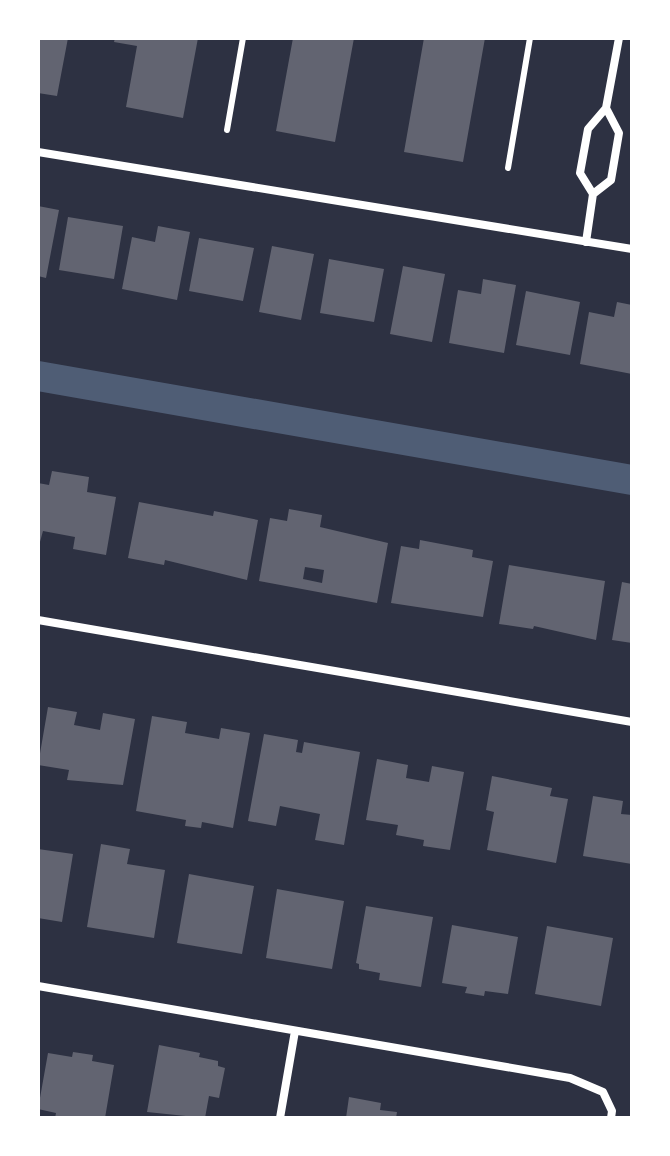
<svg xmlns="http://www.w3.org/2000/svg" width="670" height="1156" font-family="'Playfair Display',serif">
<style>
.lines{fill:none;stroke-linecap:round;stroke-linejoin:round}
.canal{stroke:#4f5d75;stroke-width:30}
.building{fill:#626471;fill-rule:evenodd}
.service{stroke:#fff;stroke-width:6}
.minor{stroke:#fff;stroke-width:8}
</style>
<rect width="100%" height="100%" fill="#2d3142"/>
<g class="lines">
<path class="canal" d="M 38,376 L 632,480"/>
</g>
<path class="building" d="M 38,38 L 68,38 L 57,96 L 38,93 Z
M 115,38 L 198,38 L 183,118 L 126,107 L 137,46 L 114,42 Z
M 293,38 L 354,38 L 335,142 L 276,131 Z
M 424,38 L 485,38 L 463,162 L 404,152 Z
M 38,206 L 59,210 L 46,278 L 38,276 Z
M 68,217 L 123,226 L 114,279 L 59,270 Z
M 158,226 L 190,232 L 177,300 L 122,289 L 132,237 L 155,242 Z
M 199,238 L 254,248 L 243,301 L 189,291 Z
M 272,246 L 314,254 L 301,320 L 259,312 Z
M 329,259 L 384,269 L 374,322 L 320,313 Z
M 403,266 L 445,274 L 432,342 L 390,334 Z
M 483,279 L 516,285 L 504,353 L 449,343 L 458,290 L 481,294 Z
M 526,291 L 580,302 L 570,355 L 516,345 Z
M 617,302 L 632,305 L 632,374 L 580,364 L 589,312 L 614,317 Z
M 52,471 L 89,477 L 87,492 L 116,497 L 106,555 L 73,549 L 75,537 L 43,531 L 38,549 L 38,483 L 49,485 Z
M 139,502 L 213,516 L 214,511 L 258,520 L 247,580 L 165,560 L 164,565 L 128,558 Z
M 289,509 L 322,515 L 320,527 L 388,543 L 377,603 L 259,581 L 270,518 L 287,521 ZM 305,567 L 324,570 L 322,583 L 303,579 Z
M 420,540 L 473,550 L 472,557 L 493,561 L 483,617 L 391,603 L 401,546 L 419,549 Z
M 509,565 L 605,581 L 596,640 L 534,626 L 533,629 L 499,624 Z
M 622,582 L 632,584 L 632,643 L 612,640 Z
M 48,707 L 77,712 L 74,725 L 100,730 L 103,713 L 135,719 L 123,785 L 67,780 L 69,770 L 38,765 Z
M 152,716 L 187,722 L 185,733 L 219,739 L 221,728 L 250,733 L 233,828 L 202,822 L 201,828 L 185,826 L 186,820 L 136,811 Z
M 264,734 L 298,740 L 296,752 L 302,753 L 304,742 L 360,752 L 344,845 L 315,840 L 320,814 L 280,806 L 276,826 L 248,821 Z
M 377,759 L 408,765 L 406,778 L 429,782 L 432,766 L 464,772 L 450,850 L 423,846 L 424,840 L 396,835 L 398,825 L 366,820 Z
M 492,776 L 552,788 L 550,796 L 568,799 L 556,863 L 487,850 L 494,812 L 486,810 Z
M 593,796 L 623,801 L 621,814 L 632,815 L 632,864 L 583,856 Z
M 101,844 L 130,849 L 127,864 L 165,870 L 154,938 L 87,927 Z
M 38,849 L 73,854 L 62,922 L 38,918 Z
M 189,874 L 254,886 L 242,954 L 177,943 Z
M 277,889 L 344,901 L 332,969 L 266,958 Z
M 366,906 L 433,917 L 421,987 L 379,980 L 380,973 L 359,969 L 359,964 L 356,963 Z
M 452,925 L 518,937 L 508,994 L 485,991 L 484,996 L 465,993 L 467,987 L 442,983 Z
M 547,926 L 613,938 L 601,1006 L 535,994 Z
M 159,1045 L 200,1053 L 199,1057 L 218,1061 L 218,1066 L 225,1068 L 219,1098 L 209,1096 L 205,1118 L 147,1112 Z
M 73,1052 L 93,1055 L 92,1061 L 114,1065 L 105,1118 L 55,1118 L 56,1113 L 38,1109 L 48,1053 L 72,1057 Z
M 349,1097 L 381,1103 L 380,1110 L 397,1112 L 396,1118 L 346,1118 Z"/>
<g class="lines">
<path class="service" d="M 227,130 L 243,38
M 508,168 L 530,38"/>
<path class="minor" d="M 38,152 L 632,249
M 593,194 L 611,180 L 619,133 L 606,108
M 586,242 L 593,194 L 580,173 L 588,129 L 606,108 L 619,38
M 38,620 L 632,722
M 38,986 L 570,1078 L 603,1092 L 612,1111 L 611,1118
M 280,1118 L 295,1031"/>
</g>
<rect width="670" height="1156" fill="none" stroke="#ffffff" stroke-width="80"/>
</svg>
